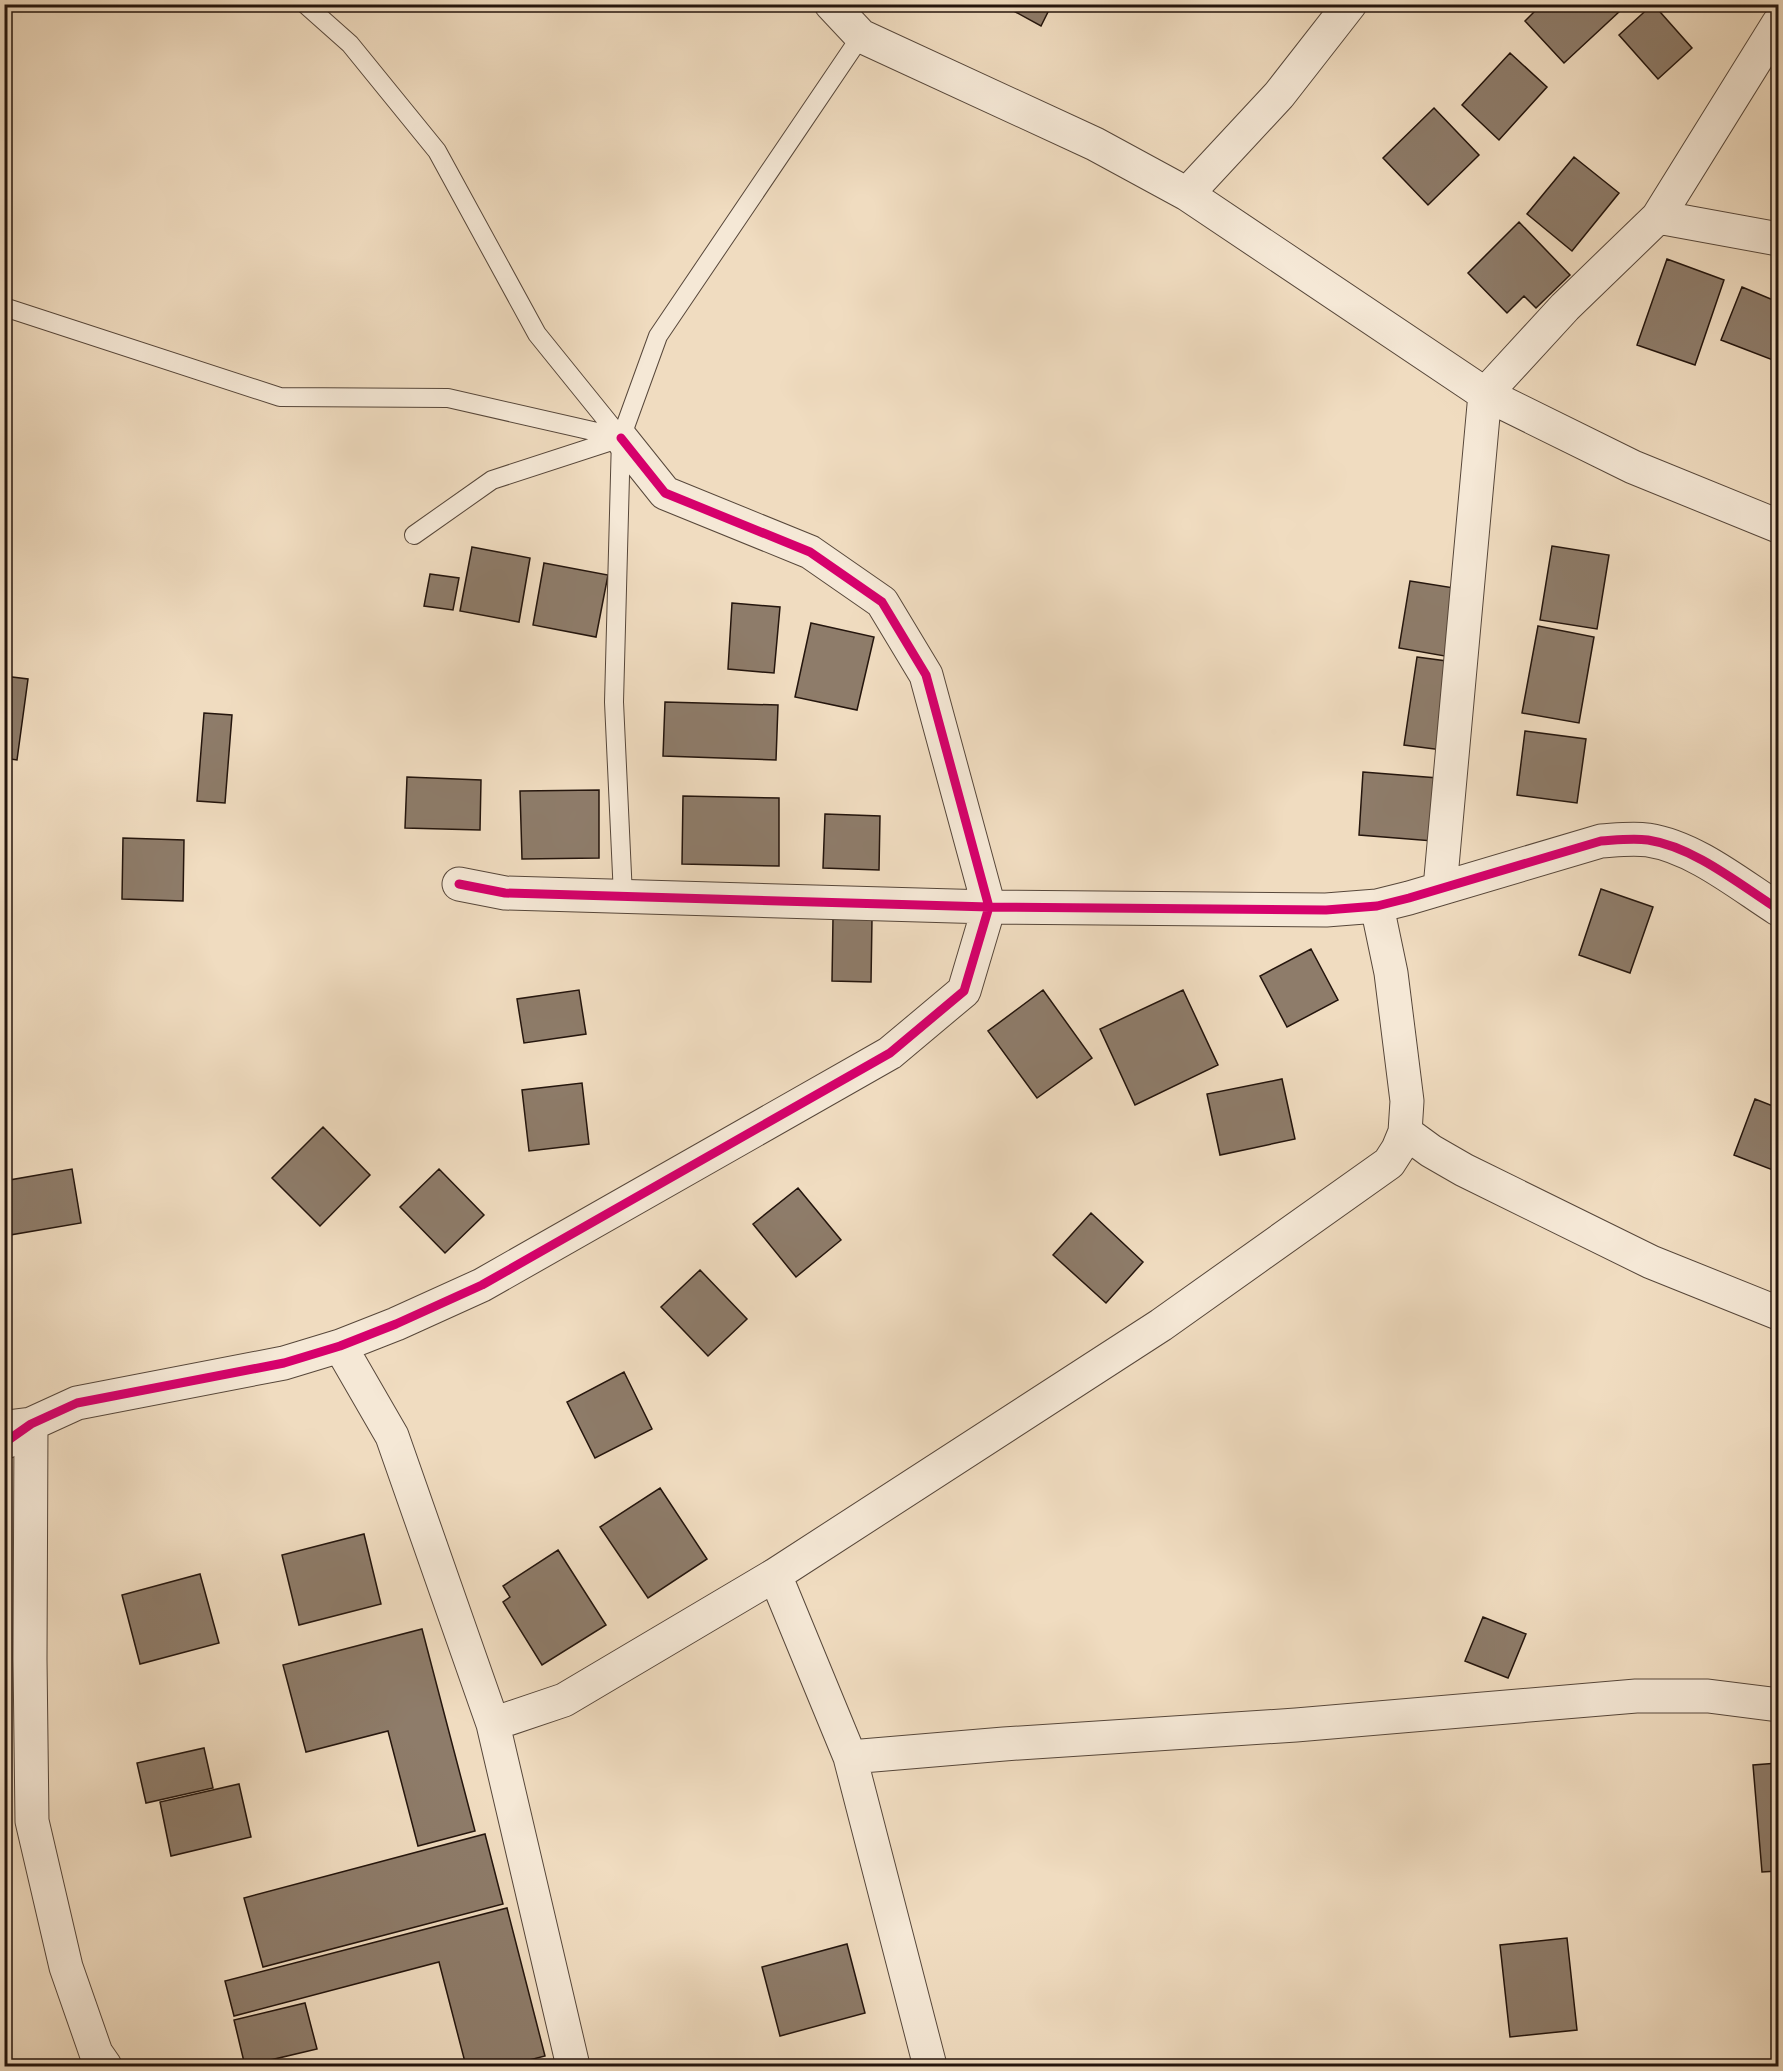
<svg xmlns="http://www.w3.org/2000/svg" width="1783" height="2071" font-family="'Old Standard TT',serif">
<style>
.building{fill:#8e7c6a;stroke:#24150d;stroke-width:1.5}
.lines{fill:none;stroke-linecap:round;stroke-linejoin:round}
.service-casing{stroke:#57473a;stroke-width:20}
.minor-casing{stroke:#57473a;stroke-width:35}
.service{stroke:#f5e8d6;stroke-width:18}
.minor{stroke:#f5e8d6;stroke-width:33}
.cycleway-casing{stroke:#f5e8d6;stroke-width:13}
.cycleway{stroke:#d6006c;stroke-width:9}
</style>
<rect width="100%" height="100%" fill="#f0dcc0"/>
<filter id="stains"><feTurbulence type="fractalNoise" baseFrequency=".00333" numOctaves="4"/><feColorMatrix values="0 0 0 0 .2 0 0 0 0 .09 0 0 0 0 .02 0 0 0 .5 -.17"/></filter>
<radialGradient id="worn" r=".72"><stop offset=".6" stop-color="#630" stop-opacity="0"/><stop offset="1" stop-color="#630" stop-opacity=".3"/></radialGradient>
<path class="building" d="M 1001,4 L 1052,4 L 1041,26 Z
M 1542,4 L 1613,4 L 1620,11 L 1564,63 L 1525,21 Z
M 1653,4 L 1692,48 L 1658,79 L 1619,35 Z
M 1510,53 L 1547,87 L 1499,140 L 1462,105 Z
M 1434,108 L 1479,155 L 1428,205 L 1383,158 Z
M 1574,157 L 1619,193 L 1572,251 L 1527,214 Z
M 1519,222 L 1570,275 L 1536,308 L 1524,296 L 1507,313 L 1468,273 Z
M 1667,259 L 1724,280 L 1695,365 L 1637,345 Z
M 1742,287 L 1778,302 L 1778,362 L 1721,340 Z
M 1552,546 L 1609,555 L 1597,629 L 1540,620 Z
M 472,547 L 530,558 L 519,622 L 460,611 Z
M 544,563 L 608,575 L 596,637 L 533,625 Z
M 430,574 L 459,578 L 453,610 L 424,606 Z
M 1410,581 L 1467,590 L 1456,658 L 1399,648 Z
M 732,603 L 780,607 L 774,673 L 728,669 Z
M 811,623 L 874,637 L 857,710 L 795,697 Z
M 1538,626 L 1594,637 L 1579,723 L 1522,713 Z
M 1417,657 L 1454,662 L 1442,750 L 1404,745 Z
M 4,676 L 28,679 L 17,760 L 4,758 Z
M 665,702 L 778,705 L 776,760 L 663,756 Z
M 204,713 L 232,715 L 225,803 L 197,801 Z
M 1525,731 L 1586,739 L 1577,803 L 1517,795 Z
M 1363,772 L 1438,778 L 1433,841 L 1359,835 Z
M 407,777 L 481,780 L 480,830 L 405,828 Z
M 599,790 L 599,858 L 522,859 L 520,791 Z
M 683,796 L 779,798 L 779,866 L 682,864 Z
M 825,814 L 880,816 L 879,870 L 823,868 Z
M 123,838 L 184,840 L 183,901 L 122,899 Z
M 1601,889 L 1653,907 L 1630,973 L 1579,955 Z
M 833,918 L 872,919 L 871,982 L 832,981 Z
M 1311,949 L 1338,1000 L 1287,1027 L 1260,976 Z
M 579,990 L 586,1034 L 524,1043 L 517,999 Z
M 1043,990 L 1092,1058 L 1037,1098 L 988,1031 Z
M 1183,990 L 1218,1065 L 1135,1105 L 1100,1029 Z
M 1282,1079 L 1295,1139 L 1220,1155 L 1207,1094 Z
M 582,1083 L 589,1144 L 529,1151 L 522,1090 Z
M 1755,1099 L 1778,1108 L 1778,1172 L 1734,1155 Z
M 323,1127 L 370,1175 L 320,1226 L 272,1178 Z
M 72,1169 L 81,1223 L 4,1236 L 4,1181 Z
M 439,1169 L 484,1215 L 445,1253 L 400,1207 Z
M 798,1188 L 841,1240 L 796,1277 L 753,1224 Z
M 1091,1213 L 1143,1262 L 1106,1303 L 1053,1255 Z
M 700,1270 L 747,1319 L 708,1356 L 661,1307 Z
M 624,1372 L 652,1429 L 595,1458 L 567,1402 Z
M 660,1488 L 707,1559 L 648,1598 L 600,1527 Z
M 364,1534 L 381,1604 L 299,1625 L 282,1555 Z
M 558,1550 L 606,1625 L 542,1665 L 503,1602 L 510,1597 L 503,1586 Z
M 200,1574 L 219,1643 L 140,1664 L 122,1595 Z
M 1483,1617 L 1526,1634 L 1508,1678 L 1465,1661 Z
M 422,1629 L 475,1831 L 418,1846 L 388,1731 L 306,1752 L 283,1665 Z
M 204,1748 L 213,1788 L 146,1803 L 137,1763 Z
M 1778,1763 L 1778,1871 L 1762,1872 L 1753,1765 Z
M 239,1784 L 251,1837 L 171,1856 L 160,1802 Z
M 485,1834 L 503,1904 L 263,1967 L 244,1898 Z
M 507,1908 L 545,2056 L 506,2066 L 466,2066 L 439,1962 L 234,2016 L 225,1981 Z
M 1567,1938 L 1577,2030 L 1510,2037 L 1500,1945 Z
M 847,1944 L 865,2013 L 780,2036 L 762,1967 Z
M 305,2003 L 317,2049 L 245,2066 L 234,2020 Z"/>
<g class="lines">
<defs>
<path id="service" d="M 305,4 L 350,44 L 437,151 L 537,334 L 621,438 L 614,702 L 623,896
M 4,307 L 280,397 L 448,398 L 619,437
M 414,535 L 492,480 L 621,438 L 658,336 L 861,36"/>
<path id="minor" d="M 831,4 L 861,36 L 1095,144 L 1187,194 L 1485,394 L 1633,467 L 1778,526
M 1187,194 L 1279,95 L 1350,4
M 1658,217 L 1778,239
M 459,884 L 505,893 L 989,907 L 1326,910 L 1377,906 L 1409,898 L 1601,841 C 1617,840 1632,838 1648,840 C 1694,847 1739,884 1778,909
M 1440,888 L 1485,394 L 1565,307 L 1658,217 L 1778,24
M 1405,1132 L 1431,1151 L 1464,1170 L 1651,1262 L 1778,1313
M 340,1346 L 392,1436 L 493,1724 L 573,2066
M 15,1426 L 31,1424 L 30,1659 L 32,1821 L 66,1967 L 96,2053 L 105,2066
M 4,1443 L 31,1424 L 77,1403 L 284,1363 L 340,1346 L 396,1324 L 482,1285 L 890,1053 L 964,991 L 989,907 L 926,675 L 882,602 L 810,552 L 665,493 L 621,438
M 775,1575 L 850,1757 L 930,2066
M 493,1724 L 564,1700 L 775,1575 L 1161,1325 L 1389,1163 L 1398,1149 L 1405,1132 L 1407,1101 L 1391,973 L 1377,906
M 850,1757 L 1004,1744 L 1296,1725 L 1636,1696 L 1708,1696 L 1778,1705"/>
</defs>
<use href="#service" class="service-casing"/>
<use href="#minor" class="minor-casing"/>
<use href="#service" class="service"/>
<use href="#minor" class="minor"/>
<defs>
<path id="cycleway" d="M 459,884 L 505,893 L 989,907 L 1326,910 L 1377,906 L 1409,898 L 1601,841 C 1617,840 1632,838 1648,840 C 1694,847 1739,884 1778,909
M 4,1443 L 31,1424 L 77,1403 L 284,1363 L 340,1346 L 396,1324 L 482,1285 L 890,1053 L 964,991 L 989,907 L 926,675 L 882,602 L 810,552 L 665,493 L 621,438"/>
</defs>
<use href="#cycleway" class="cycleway-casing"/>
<use href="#cycleway" class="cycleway"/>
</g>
<rect width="1783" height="2071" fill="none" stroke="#f0dcc0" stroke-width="24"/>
<rect x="6" y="6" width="1771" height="2059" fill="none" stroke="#24150d" stroke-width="3"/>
<rect x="12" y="12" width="1759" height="2047" fill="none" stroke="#24150d" stroke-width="1.5"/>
<rect width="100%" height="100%" filter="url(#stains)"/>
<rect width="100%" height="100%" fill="url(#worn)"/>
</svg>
